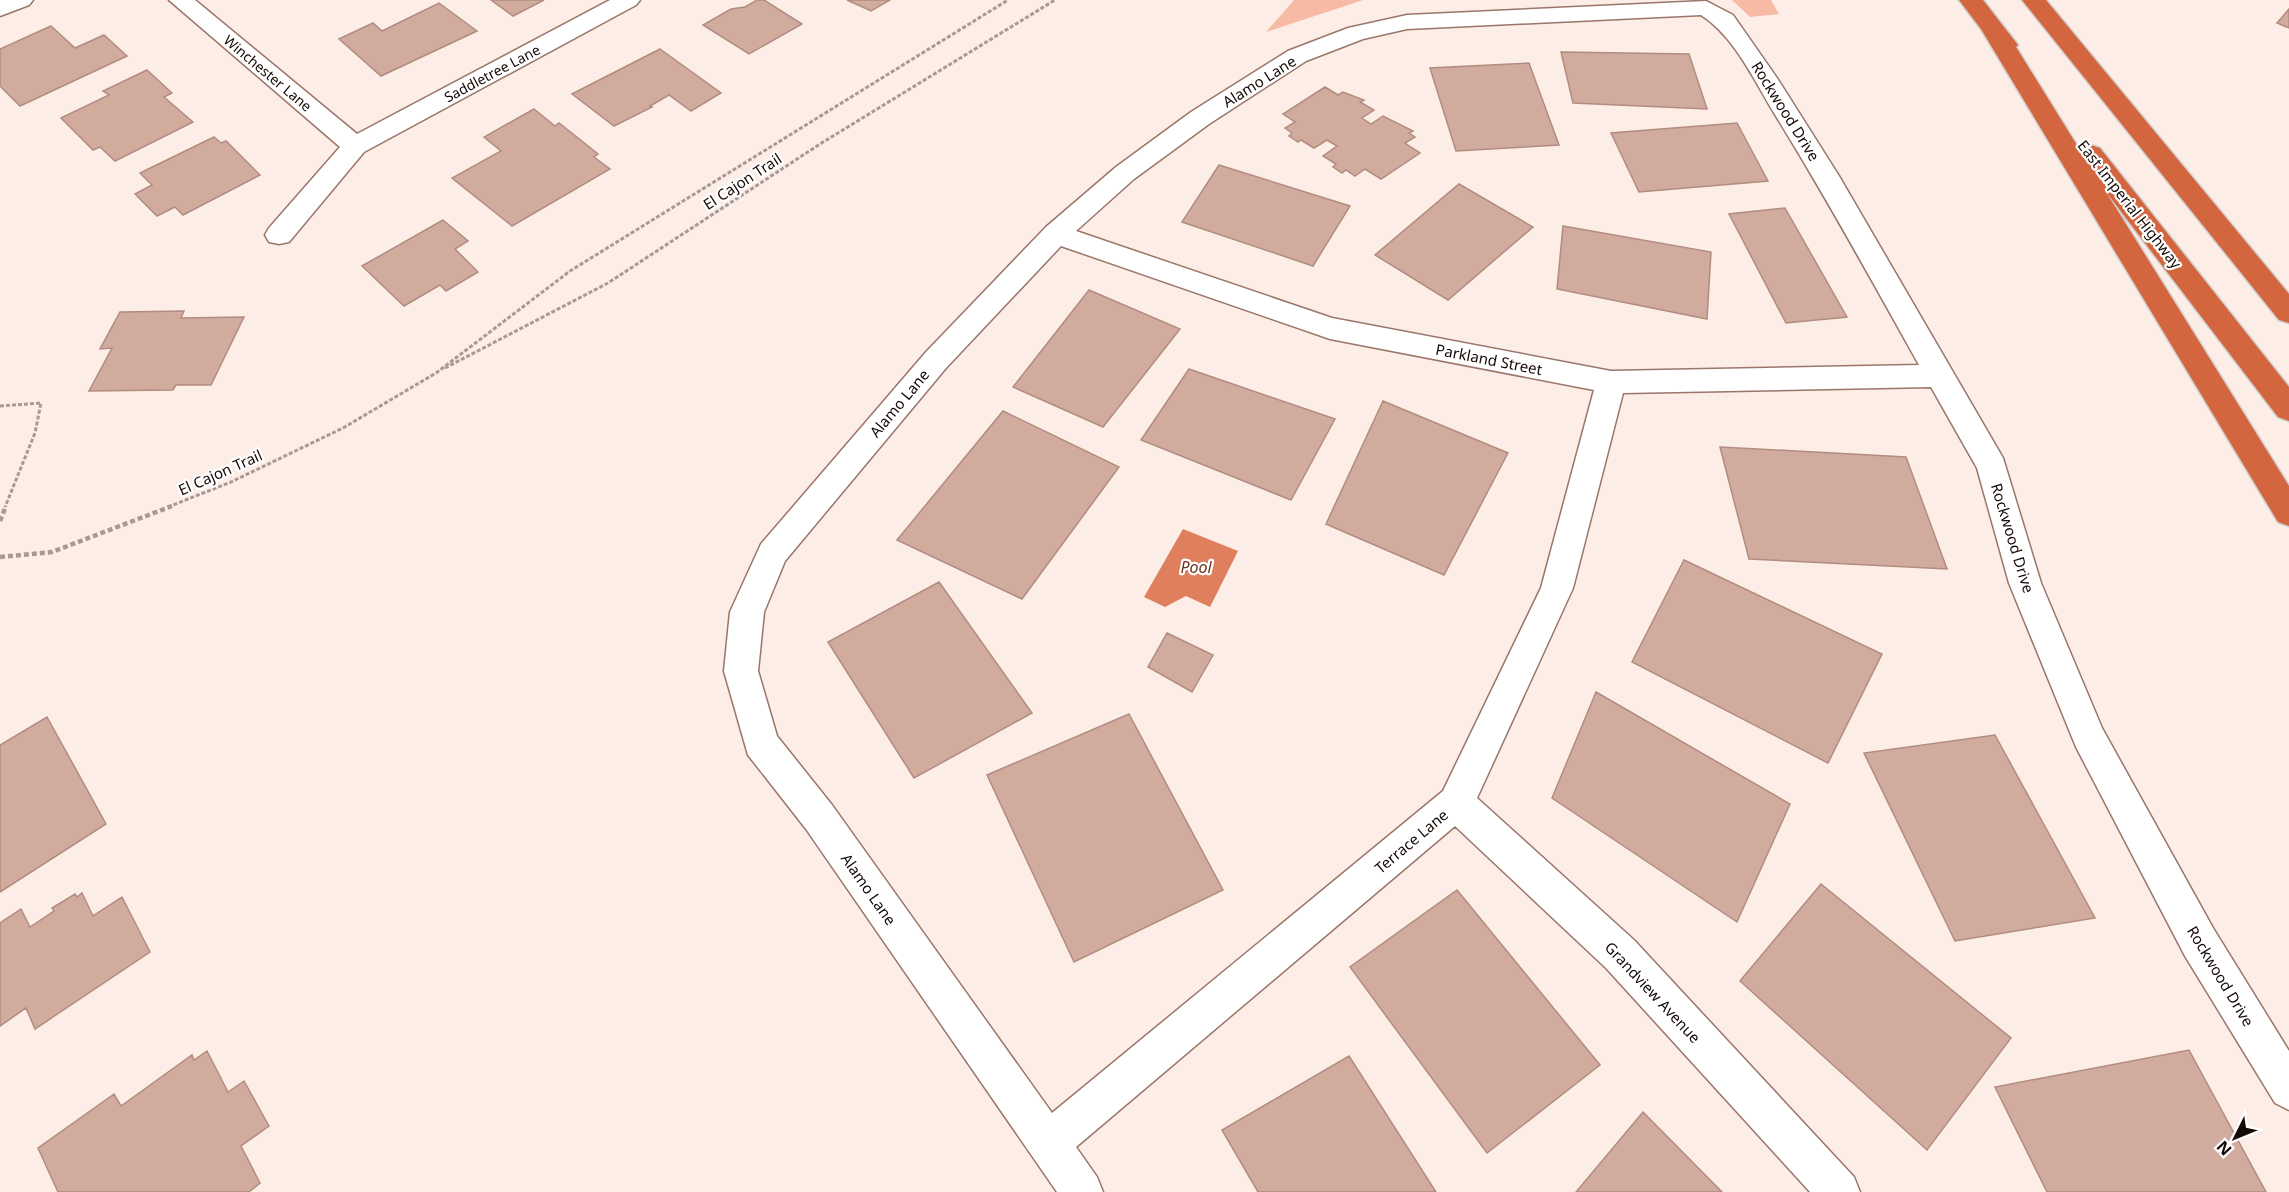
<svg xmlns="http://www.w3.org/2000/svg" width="2289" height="1192" font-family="'Noto Sans',sans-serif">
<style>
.green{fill:#f7baa5}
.water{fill:#df7f5e}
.building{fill:#d1ab9e;stroke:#b18c7f;stroke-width:1.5}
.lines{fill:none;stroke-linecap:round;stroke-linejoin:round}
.street-casing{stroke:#9a766a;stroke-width:3}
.highway-casing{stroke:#d0cecd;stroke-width:3}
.path-far1{stroke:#a89994;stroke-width:3;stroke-dasharray:4 2;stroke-linecap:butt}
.path{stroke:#a89994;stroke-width:4.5;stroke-dasharray:5 3;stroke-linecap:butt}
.street{fill:#fff;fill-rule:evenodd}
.highway{fill:#d4663f;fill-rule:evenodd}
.labels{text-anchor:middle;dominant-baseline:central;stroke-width:4.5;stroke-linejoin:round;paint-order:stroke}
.far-street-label{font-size:14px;fill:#150905;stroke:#fff}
.street-label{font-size:15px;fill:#150905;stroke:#fff}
.water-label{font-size:16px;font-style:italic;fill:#6d2f19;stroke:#fff}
</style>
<rect width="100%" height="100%" fill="#fdede7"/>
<path class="green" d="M 1294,0 L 1363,0 L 1266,32 Z
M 1732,0 L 1771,0 L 1779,14 L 1750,17 Z"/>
<path class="water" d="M 1183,529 L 1238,551 L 1210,607 L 1186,596 L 1165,607 L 1144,597 Z"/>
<path class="building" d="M 491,0 L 544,0 L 513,16 Z
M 757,0 L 764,0 L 802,24 L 749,54 L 703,25 L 731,9 L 745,7 Z
M 847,0 L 890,0 L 871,11 Z
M 439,3 L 477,31 L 381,76 L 339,39 L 373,23 L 382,31 Z
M 2289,9 L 2289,28 L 2277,23 Z
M 51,26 L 75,48 L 104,35 L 127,56 L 20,106 L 0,86 L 0,49 Z
M 660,49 L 721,93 L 691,111 L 669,95 L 650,106 L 652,107 L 614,126 L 572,94 Z
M 1561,52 L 1689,54 L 1707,109 L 1573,103 Z
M 1529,63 L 1559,145 L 1456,151 L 1430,68 Z
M 147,70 L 172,93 L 164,97 L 193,122 L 115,161 L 100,147 L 93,150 L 61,118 L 109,95 L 103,91 Z
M 1325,87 L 1338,95 L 1343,92 L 1364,100 L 1360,102 L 1374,110 L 1362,118 L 1371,124 L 1383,116 L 1413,131 L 1409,133 L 1415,137 L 1405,143 L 1420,153 L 1381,179 L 1365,169 L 1355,176 L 1346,170 L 1342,173 L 1333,167 L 1336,164 L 1323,156 L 1337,146 L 1327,140 L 1314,148 L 1301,140 L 1298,142 L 1289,136 L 1292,133 L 1285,128 L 1295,122 L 1283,114 Z
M 534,109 L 555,126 L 559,123 L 598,154 L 594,157 L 610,169 L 512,226 L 452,178 L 501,151 L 484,137 Z
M 1737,123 L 1768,181 L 1639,192 L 1611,133 Z
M 214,137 L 221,143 L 226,141 L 260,175 L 183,215 L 175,207 L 157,216 L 135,194 L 152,185 L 140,173 Z
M 1219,165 L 1350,206 L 1313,266 L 1182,222 Z
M 1459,184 L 1533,227 L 1448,300 L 1375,255 Z
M 1785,208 L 1847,317 L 1786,323 L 1729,214 Z
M 443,220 L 468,241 L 455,249 L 478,272 L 446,291 L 440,285 L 404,306 L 362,266 Z
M 1563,226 L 1711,252 L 1707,319 L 1557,289 Z
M 1089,290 L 1180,329 L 1103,427 L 1013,387 Z
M 184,311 L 181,318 L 244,317 L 211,385 L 176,385 L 173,390 L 89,391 L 112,348 L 100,349 L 120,312 Z
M 1189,369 L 1335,419 L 1291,500 L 1141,440 Z
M 1383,401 L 1508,453 L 1444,575 L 1326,524 Z
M 1003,411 L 1119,467 L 1022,599 L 897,540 Z
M 1720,447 L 1906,457 L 1947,569 L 1749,559 Z
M 1684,560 L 1882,654 L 1828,763 L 1632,662 Z
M 939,582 L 1032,713 L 914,778 L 828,642 Z
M 1167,633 L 1213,655 L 1192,692 L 1148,667 Z
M 1596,692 L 1790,804 L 1737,922 L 1552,798 Z
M 1129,714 L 1223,890 L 1074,962 L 987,775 Z
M 47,717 L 106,824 L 0,892 L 0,745 Z
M 1995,735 L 2095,918 L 1955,941 L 1864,753 Z
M 1821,884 L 2011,1038 L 1927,1150 L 1740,981 Z
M 1457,890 L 1600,1065 L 1487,1153 L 1350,967 Z
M 82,893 L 93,916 L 122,897 L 150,952 L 35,1029 L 26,1008 L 0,1026 L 0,923 L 21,909 L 30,927 L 54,911 L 52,908 L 75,894 L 77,897 Z
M 2189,1050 L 2266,1192 L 2047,1192 L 1995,1087 Z
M 207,1051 L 228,1092 L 244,1081 L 269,1126 L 241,1146 L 260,1183 L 249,1192 L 58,1192 L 38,1148 L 114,1094 L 121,1106 L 192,1055 L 194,1060 Z
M 1349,1056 L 1436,1192 L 1258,1192 L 1222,1130 Z
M 1643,1112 L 1722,1192 L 1576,1192 Z"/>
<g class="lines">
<defs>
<path id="street" d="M 0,0 L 33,0 L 29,5 L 0,16 Z
M 169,0 L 195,0 L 357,134 L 610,0 L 640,0 L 636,5 L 364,152 L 289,242 L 279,244 L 269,242 L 265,235 L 269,228 L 340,147 Z
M 1706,1 L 1733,15 L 1777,78 L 1839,176 L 2003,458 L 2041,583 L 2102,728 L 2213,928 L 2289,1051 L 2289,1110 L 2275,1103 L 2185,956 L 2076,747 L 2009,583 L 1977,468 L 1931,387 L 1623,393 L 1573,588 L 1477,798 L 1634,940 L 1854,1177 L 1860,1192 L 1810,1192 L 1606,968 L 1455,826 L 1076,1147 L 1097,1177 L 1103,1192 L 1057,1192 L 806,829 L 748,755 L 724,671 L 730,612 L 761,544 L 926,352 L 1046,227 L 1116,167 L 1191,112 L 1288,51 L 1348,28 L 1407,15 ZM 1701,15 C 1734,36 1754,80 1774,113 C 1825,195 1872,281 1919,365 L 1611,371 L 1332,318 L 1076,231 L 1134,179 L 1209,124 L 1306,61 L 1363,39 L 1407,29 ZM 1061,246 L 1330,339 L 1594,390 L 1541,588 L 1443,791 L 1052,1113 L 832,805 L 777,736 L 758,671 L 764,612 L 785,561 L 946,368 Z"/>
<path id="highway" d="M 1959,0 L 1983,0 L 2018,45 L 2016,47 L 2080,150 L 2091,145 L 2100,148 L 2289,387 L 2289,421 L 2278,417 L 2106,192 L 2289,486 L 2289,526 L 2278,522 L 1981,29 Z
M 2022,0 L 2046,0 L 2289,294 L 2289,323 L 2279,320 Z"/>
</defs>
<use href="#street" class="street-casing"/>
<use href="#highway" class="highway-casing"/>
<path class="path-far1" d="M 445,368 L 608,283 L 820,144 L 1055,0
M 0,406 L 41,403 L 35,433 L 5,507
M 168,507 L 231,482 L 343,428 L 436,373 L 570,271 L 1008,0"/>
<path class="path" d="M 0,521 L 6,506
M 0,557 L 52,552 L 172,506"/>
<use href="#street" class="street"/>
<use href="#highway" class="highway"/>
</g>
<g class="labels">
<g class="far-street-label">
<text transform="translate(268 73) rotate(40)">Winchester Lane</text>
<text transform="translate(492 73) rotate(-28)">Saddletree Lane</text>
</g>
<g class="street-label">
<text transform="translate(1259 81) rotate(-32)">Alamo Lane</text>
<text transform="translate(1786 111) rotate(58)">Rockwood Drive</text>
<text transform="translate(742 181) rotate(-33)">El Cajon Trail</text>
<text transform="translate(2130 204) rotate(52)">East Imperial Highway</text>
<text transform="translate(1489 359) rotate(11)">Parkland Street</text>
<text transform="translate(899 403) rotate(-50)">Alamo Lane</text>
<text transform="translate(220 472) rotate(-24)">El Cajon Trail</text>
<text transform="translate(2013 538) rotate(73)">Rockwood Drive</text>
<text transform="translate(1411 841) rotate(-40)">Terrace Lane</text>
<text transform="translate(869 889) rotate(55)">Alamo Lane</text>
<text transform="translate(2221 976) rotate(59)">Rockwood Drive</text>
<text transform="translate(1653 992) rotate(47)">Grandview Avenue</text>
</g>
<g class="water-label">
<text x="1196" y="567">Pool</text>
</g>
</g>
<g transform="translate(2235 1138) rotate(227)" stroke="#ffffff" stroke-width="4.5" paint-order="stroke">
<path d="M0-4.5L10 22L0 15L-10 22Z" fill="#150905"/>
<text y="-9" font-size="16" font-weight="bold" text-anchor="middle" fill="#150905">N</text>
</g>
</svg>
